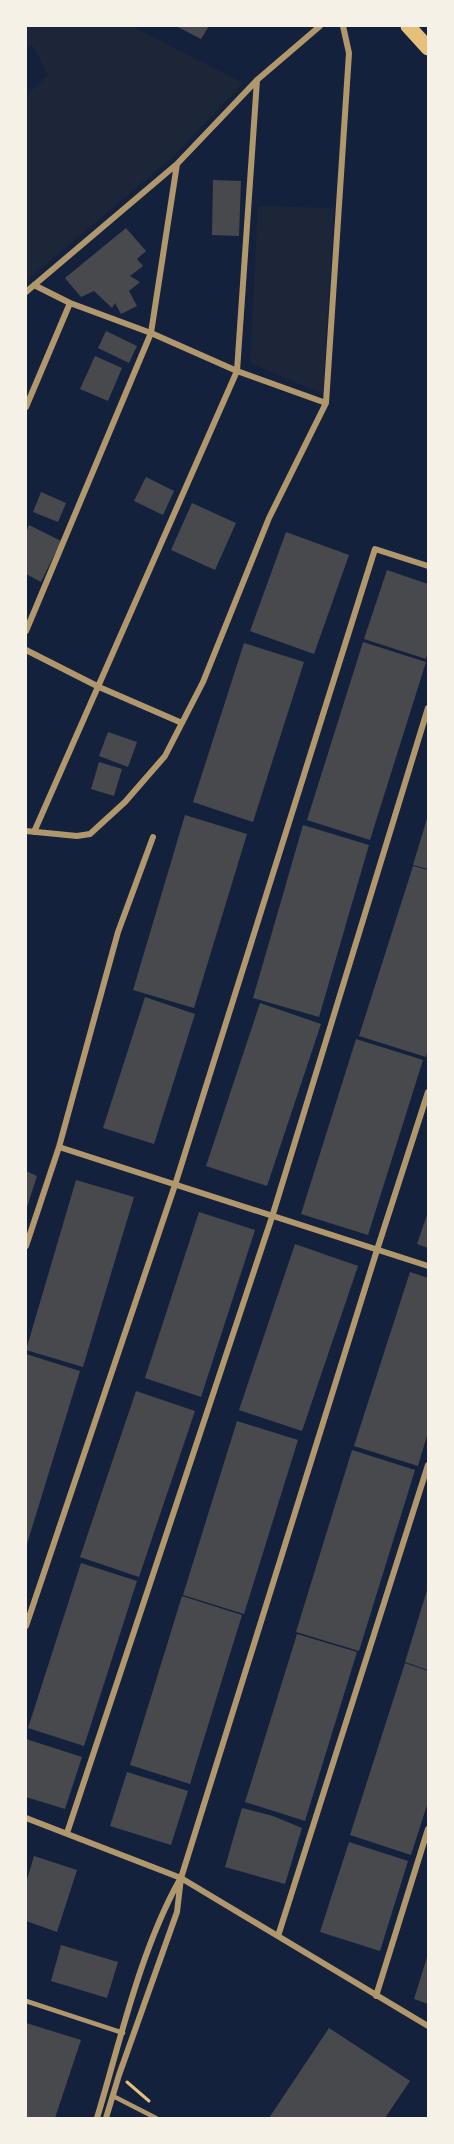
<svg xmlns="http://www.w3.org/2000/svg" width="454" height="2144" font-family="'PT Serif',serif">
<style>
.green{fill:#1d2539}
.building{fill:#48494c}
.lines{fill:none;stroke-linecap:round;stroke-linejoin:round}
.path{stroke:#e5c07b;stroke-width:3}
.service{stroke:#b1986c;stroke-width:4.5}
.minor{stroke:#b1986c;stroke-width:6}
.primary{stroke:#e5c07b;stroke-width:15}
</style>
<rect width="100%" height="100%" fill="#14213d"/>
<path class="green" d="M 26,26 L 131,26 L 243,83 L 173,157 L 26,281 L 26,96 L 48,75 L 33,46 L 26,46 Z
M 258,206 L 334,208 L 323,394 L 250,363 Z"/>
<path class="building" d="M 176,26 L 209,26 L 201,39 Z
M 213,180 L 241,181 L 239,236 L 212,235 Z
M 126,228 L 146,251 L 137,259 L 143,266 L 130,276 L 140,282 L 129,291 L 137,306 L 121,314 L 115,303 L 112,308 L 94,291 L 81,297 L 65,278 Z
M 106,331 L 137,346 L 129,363 L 98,348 Z
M 95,356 L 122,368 L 108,401 L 80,389 Z
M 146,477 L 174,491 L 163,515 L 134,501 Z
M 41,492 L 66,503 L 58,522 L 33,512 Z
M 192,503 L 236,523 L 215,570 L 171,550 Z
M 29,525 L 61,541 L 41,582 L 26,574 L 26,533 Z
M 286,532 L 349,555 L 314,654 L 250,631 Z
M 387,570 L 428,584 L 428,650 L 426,659 L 364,639 Z
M 363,642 L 426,662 L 370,840 L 307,820 Z
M 244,643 L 304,662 L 253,822 L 193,802 Z
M 108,732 L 137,742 L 128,767 L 99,756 Z
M 99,762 L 122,769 L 114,796 L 91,789 Z
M 185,815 L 247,834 L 194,1008 L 133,990 Z
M 428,815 L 428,869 L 413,865 Z
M 303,825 L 369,845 L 319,1017 L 253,998 Z
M 413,866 L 428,870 L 428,1049 L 426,1057 L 359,1036 Z
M 145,997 L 195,1014 L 154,1144 L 103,1128 Z
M 260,1003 L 321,1024 L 267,1186 L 206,1166 Z
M 356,1039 L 423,1060 L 368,1235 L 301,1214 Z
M 26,1171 L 37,1176 L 26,1210 Z
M 76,1180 L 134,1197 L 83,1367 L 26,1350 Z
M 199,1212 L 255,1230 L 201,1397 L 145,1378 Z
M 428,1212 L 428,1248 L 417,1244 Z
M 295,1244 L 358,1266 L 302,1431 L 239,1410 Z
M 410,1272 L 428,1278 L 428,1432 L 418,1466 L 354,1446 Z
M 26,1354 L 80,1371 L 27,1544 L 26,1543 Z
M 136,1391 L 195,1411 L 139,1577 L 80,1557 Z
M 237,1421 L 298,1440 L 244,1614 L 183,1595 Z
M 352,1450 L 415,1470 L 359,1651 L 296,1632 Z
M 81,1563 L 137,1581 L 84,1746 L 28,1728 Z
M 428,1587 L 428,1670 L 405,1662 Z
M 182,1596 L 242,1615 L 190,1784 L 130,1765 Z
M 297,1634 L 357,1652 L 305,1821 L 245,1802 Z
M 405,1663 L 428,1671 L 428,1802 L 411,1855 L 350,1835 Z
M 26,1739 L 82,1757 L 65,1809 L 26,1797 Z
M 127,1772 L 188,1791 L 171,1845 L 110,1826 Z
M 242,1808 L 273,1816 L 302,1828 L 285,1884 L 225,1867 Z
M 349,1842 L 408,1861 L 380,1951 L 320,1932 Z
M 34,1856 L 77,1870 L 57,1932 L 26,1921 L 26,1883 Z
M 61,1945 L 118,1962 L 107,1998 L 51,1981 Z
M 428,1954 L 428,2004 L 414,1999 Z
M 26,2023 L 81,2040 L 55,2118 L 26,2118 Z
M 329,2028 L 410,2081 L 385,2118 L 269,2118 Z"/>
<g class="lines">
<path class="path" d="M 127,2082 L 149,2101"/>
<path class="service" d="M 26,2001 L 123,2033
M 113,2096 L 156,2118"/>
<path class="minor" d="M 34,285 L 70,303 L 151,333 L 237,371 L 326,403
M 26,292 L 177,164 L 257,80 L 320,26
M 26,407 L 70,303
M 26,631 L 151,333 L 177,164
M 26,650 L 99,687 L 182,723
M 26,831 L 77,836 L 90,834 L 125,802 L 165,756 L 203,682 L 269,518 L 326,403 L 349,53 L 343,26
M 34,832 L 237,371 L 257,80
M 59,1147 L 428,1266
M 26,1246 L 59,1147 L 118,932 L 153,837
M 26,1626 L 175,1185 L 375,549 L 428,566
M 26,1818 L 181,1878 L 428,2026
M 67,1833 L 272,1217 L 428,708
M 278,1936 L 428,1465
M 376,1996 L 428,1829
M 97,2118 C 120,2042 140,1951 179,1881
M 106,2118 L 119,2075 L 177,1912 L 181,1878 L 377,1250 L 428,1092"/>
<path class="primary" d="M 408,26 L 428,48"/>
</g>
<rect width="454" height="2144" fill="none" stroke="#f6f1e7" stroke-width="54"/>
</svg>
